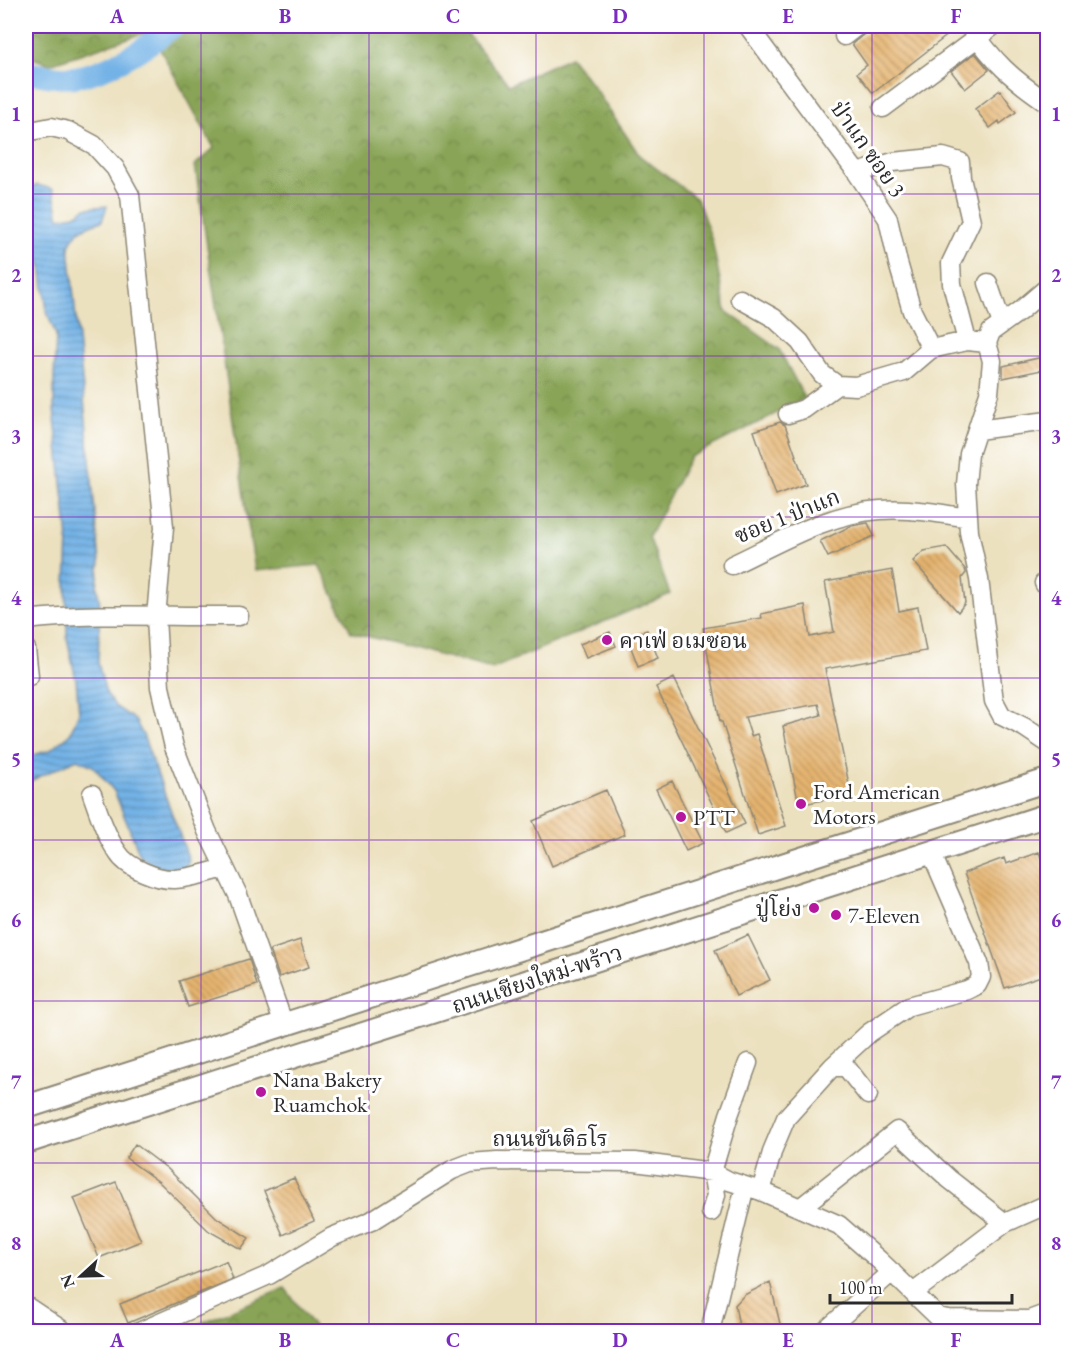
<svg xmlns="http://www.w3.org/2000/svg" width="1073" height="1357" font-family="'EB Garamond','Noto Serif Thai',serif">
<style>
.forest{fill:url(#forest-crowns);stroke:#5a6840;stroke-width:1.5}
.water{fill:url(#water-rules);stroke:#4f6e88;stroke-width:1.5}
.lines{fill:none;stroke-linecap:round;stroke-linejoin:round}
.river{stroke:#73b2e6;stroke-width:22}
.building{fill:url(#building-back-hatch)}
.minor-casing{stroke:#8c8675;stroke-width:21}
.major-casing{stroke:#8c8675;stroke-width:26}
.minor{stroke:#fff;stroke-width:18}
.major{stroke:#fff;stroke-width:22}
.grid{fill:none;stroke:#7b2cbf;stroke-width:1.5;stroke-opacity:0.55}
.poi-dot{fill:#b5179e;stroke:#fff;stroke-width:2}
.labels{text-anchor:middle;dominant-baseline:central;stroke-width:6;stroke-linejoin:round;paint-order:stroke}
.street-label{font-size:22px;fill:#2b2b2b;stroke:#fff}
.poi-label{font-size:22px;fill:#2b2b2b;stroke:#fff;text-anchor:start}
.neatline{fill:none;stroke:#7b2cbf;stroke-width:2}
.grid-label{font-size:20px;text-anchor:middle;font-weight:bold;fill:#7b2cbf}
</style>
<defs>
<pattern id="forest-crowns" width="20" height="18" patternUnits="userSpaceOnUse" patternTransform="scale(1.5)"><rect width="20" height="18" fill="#89a456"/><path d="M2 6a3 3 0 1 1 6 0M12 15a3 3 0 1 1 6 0" fill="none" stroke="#708647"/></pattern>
<pattern id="water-rules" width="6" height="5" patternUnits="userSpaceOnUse" patternTransform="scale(1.5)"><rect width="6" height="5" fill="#73b2e6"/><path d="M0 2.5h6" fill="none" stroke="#5f91bb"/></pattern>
<pattern id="building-back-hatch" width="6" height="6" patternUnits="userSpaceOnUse" patternTransform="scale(1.5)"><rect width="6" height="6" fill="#e5b46f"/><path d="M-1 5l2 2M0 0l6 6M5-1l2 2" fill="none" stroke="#ba935b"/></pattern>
</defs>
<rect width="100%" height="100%" fill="#fff"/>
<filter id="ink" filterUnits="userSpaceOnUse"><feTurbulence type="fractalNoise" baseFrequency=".0167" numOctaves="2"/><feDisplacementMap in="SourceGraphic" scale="12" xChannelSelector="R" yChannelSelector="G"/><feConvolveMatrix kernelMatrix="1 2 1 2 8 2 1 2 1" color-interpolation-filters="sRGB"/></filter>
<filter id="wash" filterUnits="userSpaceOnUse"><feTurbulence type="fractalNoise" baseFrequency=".008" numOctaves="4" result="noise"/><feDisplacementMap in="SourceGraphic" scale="24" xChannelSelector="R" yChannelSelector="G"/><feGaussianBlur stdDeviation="1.35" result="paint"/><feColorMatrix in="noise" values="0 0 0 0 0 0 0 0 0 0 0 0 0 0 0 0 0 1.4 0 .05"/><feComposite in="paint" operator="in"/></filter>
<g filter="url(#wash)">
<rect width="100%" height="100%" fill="#ece1bf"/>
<path class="forest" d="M 26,26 L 461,26 L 509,85 L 570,57 L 593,86 L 640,156 L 697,199 L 712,240 L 726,311 L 779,349 L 805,399 L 690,457 L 649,537 L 670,594 L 492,669 L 351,632 L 319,565 L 255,571 L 195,165 L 214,148 L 150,31 L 50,64 L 26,56 Z
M 285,1288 L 317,1331 L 182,1331 Z"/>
<path class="water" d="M 37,185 L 53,189 L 59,218 L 75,215 L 86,208 L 107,206 L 102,221 C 86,226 74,230 69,247 L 100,562 L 97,586 L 100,605 L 98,663 L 106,693 L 115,706 L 135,720 L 143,735 L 189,860 L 185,868 L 172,870 L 153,867 L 140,855 L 114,791 L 93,766 L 77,759 L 26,783 L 26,757 L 50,750 L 70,734 L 79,712 L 76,680 L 67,638 L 66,584 L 68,539 L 54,409 L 54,377 L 56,335 L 47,312 L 41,265 L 33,232 L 26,227 L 26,191 Z"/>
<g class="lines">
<path class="river" d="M 26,72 C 42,75 59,79 76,77 C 111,71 147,47 174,26"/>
</g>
<g id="blocks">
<path class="building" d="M 874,26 L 942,26 L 949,34 L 873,93 L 857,73 L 867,65 L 852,44 Z
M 975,53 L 989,70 L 965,89 L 951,71 Z
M 1000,90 L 1016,112 L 1000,124 L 999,121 L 990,128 L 975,109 Z
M 1047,356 L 1047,369 L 1003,378 L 1003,366 Z
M 780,422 L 785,425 L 806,484 L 776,495 L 754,431 Z
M 868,523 L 874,536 L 828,557 L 820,541 L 851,526 Z
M 946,547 L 965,569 L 966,573 L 962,578 L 965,603 L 958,612 L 913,561 L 924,551 Z
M 892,570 L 899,611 L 918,607 L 926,651 L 825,669 L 851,794 L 799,805 L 783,726 L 821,715 L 818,704 L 745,717 L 751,736 L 757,734 L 786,826 L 758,835 L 722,722 L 720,722 L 703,628 L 762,618 L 761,614 L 805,605 L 810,637 L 834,632 L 825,582 Z
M 647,630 L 658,658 L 638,666 L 627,637 Z
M 610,632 L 616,646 L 586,658 L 580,644 Z
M 674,678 L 745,824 L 726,833 L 656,687 Z
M 672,781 L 703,843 L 686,851 L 656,789 Z
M 606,790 L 625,834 L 552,866 L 533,821 Z
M 1039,852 L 1047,876 L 1047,974 L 1005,988 L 964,873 L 1004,858 L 1006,864 Z
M 748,935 L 770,980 L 736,996 L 715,950 Z
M 300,940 L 309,967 L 279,977 L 270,950 Z
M 249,959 L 257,985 L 188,1007 L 179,981 Z
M 135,1144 L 168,1169 L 217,1218 L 249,1238 L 241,1249 L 209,1231 L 159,1182 L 126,1158 Z
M 294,1178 L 314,1221 L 283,1235 L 264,1191 Z
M 116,1182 L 141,1241 L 99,1258 L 74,1198 Z
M 226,1261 L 233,1279 L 128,1323 L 120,1304 Z
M 770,1282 L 782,1332 L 740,1332 L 735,1305 L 744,1295 Z"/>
</g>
</g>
<g filter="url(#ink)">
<use href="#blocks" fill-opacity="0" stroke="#8c8675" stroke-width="1.5"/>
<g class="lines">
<defs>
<path id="minor" d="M 748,26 L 857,173 L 888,219 L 898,263 L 912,311 L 931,349
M 969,26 C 994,62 1011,78 1048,103
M 844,36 L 857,26
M 883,108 L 993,26
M 26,132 L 51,127 L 68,131 L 94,145 L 115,168 L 130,195 L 164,527 L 156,617 L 160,687 L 174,747 L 207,831 L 238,895 L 284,1025
M 857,173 L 893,162 L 943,157 L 960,162 L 961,178 L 971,221 L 951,263 L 952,284 L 967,341
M 988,283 L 1002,324
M 1048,287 L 1020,311 L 991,332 L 987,343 L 992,361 L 989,393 L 969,454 L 966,484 L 969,532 L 979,579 L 994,701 L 1002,716 L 1024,727 L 1048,743
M 740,299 L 774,318 L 800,342 L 822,374 L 837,385 L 856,386 L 904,372 L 931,349 L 967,341 L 987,343
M 788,414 L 804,409 L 837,385
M 977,430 L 1048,421
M 732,565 C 779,543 828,513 880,510 C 910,508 939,513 968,518
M 1044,583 L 1048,590
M 26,620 C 96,612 168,617 239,616
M 26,649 L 29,676
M 92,794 C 99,814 106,836 118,853 C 127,868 158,880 175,879 C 192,878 209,872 225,868
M 832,1067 L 869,1033 L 909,1006 L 967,990 L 977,985 L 981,977 L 979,963 L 931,852
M 761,1191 L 773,1149 L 786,1118 L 832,1067 L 846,1067 L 868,1095
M 800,1208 L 897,1131 L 949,1179 L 1005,1223
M 711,1212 L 716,1195 L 712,1172 L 729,1115 L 748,1063
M 913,1293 L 1005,1223 L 1048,1204
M 26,1306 L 65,1332
M 938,1317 L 948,1319 L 1029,1320 L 1048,1313
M 712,1323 L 745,1186
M 139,1332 L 269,1275 L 332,1237 L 371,1221 L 452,1170 L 470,1163 L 497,1161 L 635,1162 L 712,1172 L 729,1181 L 761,1191 L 839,1225 L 879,1260 L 938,1317 L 945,1332
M 824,1332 L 892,1272"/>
<path id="major" d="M 26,1107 L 1048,780
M 26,1142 L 1048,815"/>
</defs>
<use href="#minor" class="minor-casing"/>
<use href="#major" class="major-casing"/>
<use href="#minor" class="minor"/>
<use href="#major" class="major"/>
</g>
</g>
<path class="grid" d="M 201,26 L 201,1332M 369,26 L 369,1332M 536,26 L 536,1332M 704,26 L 704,1332M 872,26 L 872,1332M 26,194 L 1048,194M 26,356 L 1048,356M 26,517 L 1048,517M 26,678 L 1048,678M 26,840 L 1048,840M 26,1001 L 1048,1001M 26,1163 L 1048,1163"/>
<g class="poi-dot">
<circle cx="607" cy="640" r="6"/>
<circle cx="801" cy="804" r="6"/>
<circle cx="681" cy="817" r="6"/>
<circle cx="814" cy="908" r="6"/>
<circle cx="836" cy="915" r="6"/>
<circle cx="261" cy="1092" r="6"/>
</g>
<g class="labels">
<g class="street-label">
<text transform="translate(868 149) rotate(55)">ป่าแก ซอย 3</text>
<text transform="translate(787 516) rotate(-22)">ซอย 1 ป่าแก</text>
<text transform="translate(537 979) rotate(-18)">ถนนเชียงใหม่-พร้าว</text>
<text x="550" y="1138">ถนนขันติธโร</text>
</g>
<g class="poi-label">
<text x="619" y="640">คาเฟ่ อเมซอน</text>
<text x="813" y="791">Ford American<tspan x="813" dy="25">Motors</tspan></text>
<text x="693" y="817">PTT</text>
<text x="802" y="908" text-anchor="end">ปู่โย่ง</text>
<text x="848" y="915">7-Eleven</text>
<text x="273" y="1079">Nana Bakery<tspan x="273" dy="25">Ruamchok</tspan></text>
</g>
</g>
<rect width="1073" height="1357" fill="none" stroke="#fff" stroke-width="66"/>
<g transform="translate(81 1276) rotate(248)" stroke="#ffffff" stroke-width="4.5" paint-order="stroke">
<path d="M0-4.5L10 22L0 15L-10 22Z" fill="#2b2b2b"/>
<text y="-9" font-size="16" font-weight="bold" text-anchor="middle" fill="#2b2b2b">N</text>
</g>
<path d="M830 1294v9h182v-9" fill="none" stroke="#2b2b2b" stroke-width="3"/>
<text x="839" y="1294" font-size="18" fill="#2b2b2b" stroke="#ffffff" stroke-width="4.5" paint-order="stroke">100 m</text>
<rect x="33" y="33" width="1007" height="1291" class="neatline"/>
<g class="grid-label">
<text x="117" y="23">A</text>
<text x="285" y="23">B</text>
<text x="453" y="23">C</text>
<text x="620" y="23">D</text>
<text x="788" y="23">E</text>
<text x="956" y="23">F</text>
<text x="16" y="121">1</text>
<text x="1056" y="121">1</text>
<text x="16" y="282">2</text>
<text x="1056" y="282">2</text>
<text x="16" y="443">3</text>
<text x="1056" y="443">3</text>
<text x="16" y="605">4</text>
<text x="1056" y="605">4</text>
<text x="16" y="766">5</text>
<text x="1056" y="766">5</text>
<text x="16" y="927">6</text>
<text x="1056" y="927">6</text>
<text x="16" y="1089">7</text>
<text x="1056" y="1089">7</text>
<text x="16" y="1250">8</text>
<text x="1056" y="1250">8</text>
<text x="117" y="1347">A</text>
<text x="285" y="1347">B</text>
<text x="453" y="1347">C</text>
<text x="620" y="1347">D</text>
<text x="788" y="1347">E</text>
<text x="956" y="1347">F</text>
</g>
</svg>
